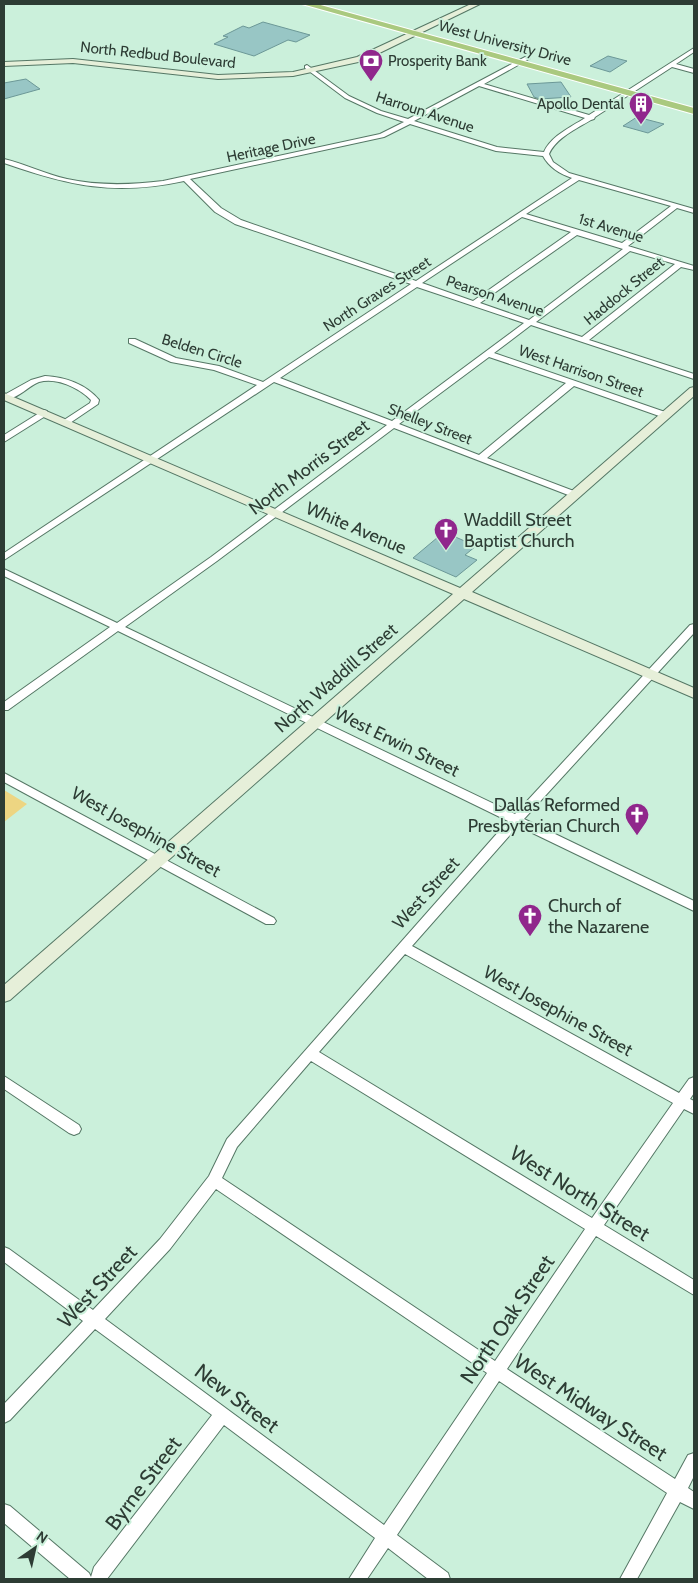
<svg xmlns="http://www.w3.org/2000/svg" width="698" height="1583" font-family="Cabin,sans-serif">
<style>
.green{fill:#edd582}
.building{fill:#98c6c5;stroke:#6c9897}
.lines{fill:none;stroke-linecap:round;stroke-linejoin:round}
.street-casing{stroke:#557765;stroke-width:2}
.secondary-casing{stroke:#557765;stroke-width:2}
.highway-casing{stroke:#fff;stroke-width:2}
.street{fill:#fff;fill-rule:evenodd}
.secondary{fill:#e6efd9;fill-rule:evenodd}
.highway{fill:#aac97f;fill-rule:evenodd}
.labels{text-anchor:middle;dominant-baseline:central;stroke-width:4;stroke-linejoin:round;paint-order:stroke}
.far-street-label{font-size:15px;fill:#2d3c34;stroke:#cbf0db}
.far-poi-label{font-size:15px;fill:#2d3c34;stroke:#cbf0db;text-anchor:start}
.street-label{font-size:18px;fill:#2d3c34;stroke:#cbf0db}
.poi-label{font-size:18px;fill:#2d3c34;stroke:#cbf0db;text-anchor:start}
.near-street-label{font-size:21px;fill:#2d3c34;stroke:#cbf0db}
</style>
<rect width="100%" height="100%" fill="#cbf0db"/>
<path class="green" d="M 4,790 L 27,804 L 4,822 Z"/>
<path class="building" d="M 263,22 L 310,35 L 296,42 L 288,40 L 254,56 L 214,44 L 228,37 L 223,36 L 243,26 L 249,28 Z
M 608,56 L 627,61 L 610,72 L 590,66 Z
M 26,79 L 40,89 L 4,99 L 4,83 Z
M 561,82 L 571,97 L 540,99 L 534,97 L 527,84 Z
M 637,117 L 664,124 L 648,133 L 623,126 Z
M 444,532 L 476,546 L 465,555 L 477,560 L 456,577 L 413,558 Z"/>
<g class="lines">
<defs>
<path id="street" d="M 694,48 L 694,52 L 676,64 L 694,69 L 694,73 L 672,67 L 595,117 L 594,119 L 591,120 C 576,129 556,138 549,154 L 553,162 L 569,173 L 694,209 L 694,213 L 677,208 L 628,246 L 694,266 L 694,270 L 681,267 L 589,340 L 694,374 L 694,379 L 531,325 L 494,353 L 668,413 L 668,417 L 662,417 L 574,386 L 487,458 L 579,493 L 581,495 L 576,498 L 394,428 L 217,561 L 125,627 L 515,814 L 690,625 L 694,624 L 694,633 L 524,819 L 694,901 L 694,911 L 518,826 L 412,946 L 679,1093 L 689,1079 L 694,1077 L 694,1093 L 690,1099 L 694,1101 L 694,1114 L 684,1109 L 604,1225 L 694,1280 L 694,1295 L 596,1236 L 507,1369 L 675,1479 L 688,1455 L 694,1453 L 694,1476 L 688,1488 L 694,1492 L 694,1509 L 680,1502 L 637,1579 L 620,1579 L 667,1493 L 499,1381 L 397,1535 L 448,1573 L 450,1579 L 428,1579 L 388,1548 L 367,1579 L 349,1579 L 375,1538 L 224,1425 L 107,1579 L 70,1579 L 4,1523 L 4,1504 L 10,1506 L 89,1573 L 91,1577 L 94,1567 L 212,1415 L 95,1329 L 10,1420 L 4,1423 L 4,1404 L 83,1321 L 4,1262 L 4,1247 L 9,1249 L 93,1310 L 160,1239 L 209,1176 L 227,1139 L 508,821 L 118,631 L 8,710 L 4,710 L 4,702 L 110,627 L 4,576 L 4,569 L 117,623 L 211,557 L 387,425 L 274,382 L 4,560 L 4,553 L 257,385 L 214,370 L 171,362 L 129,343 L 129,339 L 135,339 L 176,358 L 219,366 L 263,382 L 411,284 L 235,224 L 215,212 L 184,181 C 114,196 70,186 4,163 L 4,159 C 25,164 45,174 67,179 C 99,186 130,185 163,181 L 380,134 L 404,122 L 377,113 L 345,98 L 305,68 L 305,66 L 307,65 L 349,96 L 381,111 L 408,119 L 527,56 L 530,58 L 529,59 L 484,84 L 589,115 ZM 479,86 L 585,118 C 571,127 551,136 544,152 L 497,147 L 414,121 ZM 410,124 L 496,151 L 543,156 C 549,167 560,174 572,178 L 416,281 L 241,220 L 221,208 L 190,179 L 384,137 ZM 579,180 L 671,206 L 622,243 L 526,214 ZM 522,217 L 571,232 L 473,301 L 422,283 ZM 577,235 L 623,249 L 529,320 L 480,303 ZM 630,251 L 675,264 L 582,337 L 536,322 ZM 417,287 L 524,323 L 392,421 L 280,378 ZM 489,357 L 566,383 L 479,455 L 399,424 ZM 405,954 L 673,1103 L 592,1218 L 319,1052 ZM 311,1061 L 585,1229 L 495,1361 L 222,1178 L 237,1147 ZM 216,1189 L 487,1373 L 384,1525 L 105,1319 L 170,1249 Z
M 45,376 C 65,377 86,384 99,400 L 98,404 L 67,425 L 63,422 L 64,420 L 90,403 L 91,400 C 79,388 57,377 39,382 C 28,386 15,402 4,398 L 4,395 L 31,380 Z
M 44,410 L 47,411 L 47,415 L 4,442 L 4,435 Z
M 4,773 L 274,918 L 276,921 L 274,924 L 266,924 L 4,782 Z
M 4,1076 L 79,1125 L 81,1129 L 79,1133 L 74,1135 L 69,1133 L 4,1089 Z"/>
<path id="secondary" d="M 471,4 L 480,4 L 363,61 L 293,76 L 218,79 L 73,63 L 4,66 L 4,62 L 73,59 L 218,75 L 293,72 L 357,57 Z
M 694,387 L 694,396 L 472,592 L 694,688 L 694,698 L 464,599 L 10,1000 L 4,1002 L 4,985 L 453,594 L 4,400 L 4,393 L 460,588 L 690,388 Z"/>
<path id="highway" d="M 302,4 L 317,4 L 694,108 L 694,114 Z"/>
</defs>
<use href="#street" class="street-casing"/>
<use href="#secondary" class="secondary-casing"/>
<use href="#highway" class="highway-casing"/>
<use href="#street" class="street"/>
<use href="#secondary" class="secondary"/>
<use href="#highway" class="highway"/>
</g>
<defs>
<symbol id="bank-pin" viewBox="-11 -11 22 30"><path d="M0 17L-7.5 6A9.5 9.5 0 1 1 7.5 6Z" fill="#90278c" stroke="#cbf0db"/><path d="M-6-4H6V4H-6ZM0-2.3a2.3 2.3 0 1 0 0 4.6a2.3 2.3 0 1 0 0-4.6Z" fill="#fff"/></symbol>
<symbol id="building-pin" viewBox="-11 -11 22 30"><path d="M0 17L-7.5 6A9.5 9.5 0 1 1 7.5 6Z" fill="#90278c" stroke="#cbf0db"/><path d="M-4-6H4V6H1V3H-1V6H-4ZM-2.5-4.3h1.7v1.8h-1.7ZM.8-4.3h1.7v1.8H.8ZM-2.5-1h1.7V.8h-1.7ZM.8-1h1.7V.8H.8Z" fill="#fff"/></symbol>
<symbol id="church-pin" viewBox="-11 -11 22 30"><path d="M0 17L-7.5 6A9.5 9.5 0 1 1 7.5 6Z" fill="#90278c" stroke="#cbf0db"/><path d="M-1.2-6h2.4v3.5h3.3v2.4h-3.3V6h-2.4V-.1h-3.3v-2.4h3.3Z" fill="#fff"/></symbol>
</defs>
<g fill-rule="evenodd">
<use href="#bank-pin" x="357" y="47" width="28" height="38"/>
<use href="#building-pin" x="627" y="90" width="28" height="38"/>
<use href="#church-pin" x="432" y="516" width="28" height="38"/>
<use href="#church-pin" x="623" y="801" width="28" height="38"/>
<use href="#church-pin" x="516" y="902" width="28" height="38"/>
</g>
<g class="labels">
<g class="far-street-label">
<text transform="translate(505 43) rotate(15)">West University Drive</text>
<text transform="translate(158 55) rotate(6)">North Redbud Boulevard</text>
<text transform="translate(425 112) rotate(18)">Harroun Avenue</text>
<text transform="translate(271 148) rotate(-12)">Heritage Drive</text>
<text transform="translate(611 228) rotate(17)">1st Avenue</text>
<text transform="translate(624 291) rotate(-39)">Haddock Street</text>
<text transform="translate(377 294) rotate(-33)">North Graves Street</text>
<text transform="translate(495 296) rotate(18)">Pearson Avenue</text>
<text transform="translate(202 351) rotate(17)">Belden Circle</text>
<text transform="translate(581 371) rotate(19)">West Harrison Street</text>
<text transform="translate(430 424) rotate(21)">Shelley Street</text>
</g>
<g class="far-poi-label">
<text x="388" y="61">Prosperity Bank</text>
<text x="624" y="104" text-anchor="end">Apollo Dental</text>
</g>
<g class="street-label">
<text transform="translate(309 467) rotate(-37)">North Morris Street</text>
<text transform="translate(356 528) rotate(23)">White Avenue</text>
<text transform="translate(336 678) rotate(-41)">North Waddill Street</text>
<text transform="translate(397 742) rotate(26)">West Erwin Street</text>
<text transform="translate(146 832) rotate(29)">West Josephine Street</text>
<text transform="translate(426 893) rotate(-48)">West Street</text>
<text transform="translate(558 1011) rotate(29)">West Josephine Street</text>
</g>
<g class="poi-label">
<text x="464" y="520">Waddill Street<tspan x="464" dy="21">Baptist Church</tspan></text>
<text x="620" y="805" text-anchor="end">Dallas Reformed<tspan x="620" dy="21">Presbyterian Church</tspan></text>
<text x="548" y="906">Church of<tspan x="548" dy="21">the Nazarene</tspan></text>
</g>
<g class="near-street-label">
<text transform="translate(580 1193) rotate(32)">West North Street</text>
<text transform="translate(97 1286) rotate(-47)">West Street</text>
<text transform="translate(507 1319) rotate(-56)">North Oak Street</text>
<text transform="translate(237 1398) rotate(37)">New Street</text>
<text transform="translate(591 1407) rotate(33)">West Midway Street</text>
<text transform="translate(143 1483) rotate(-53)">Byrne Street</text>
</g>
</g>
<rect width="698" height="1583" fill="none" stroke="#2d3c34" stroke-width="10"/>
<g transform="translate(35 1548) rotate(34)" stroke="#cbf0db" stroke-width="4" paint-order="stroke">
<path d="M0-4L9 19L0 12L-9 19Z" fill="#2d3c34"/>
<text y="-8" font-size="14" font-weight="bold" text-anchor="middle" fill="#2d3c34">N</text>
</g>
</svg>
